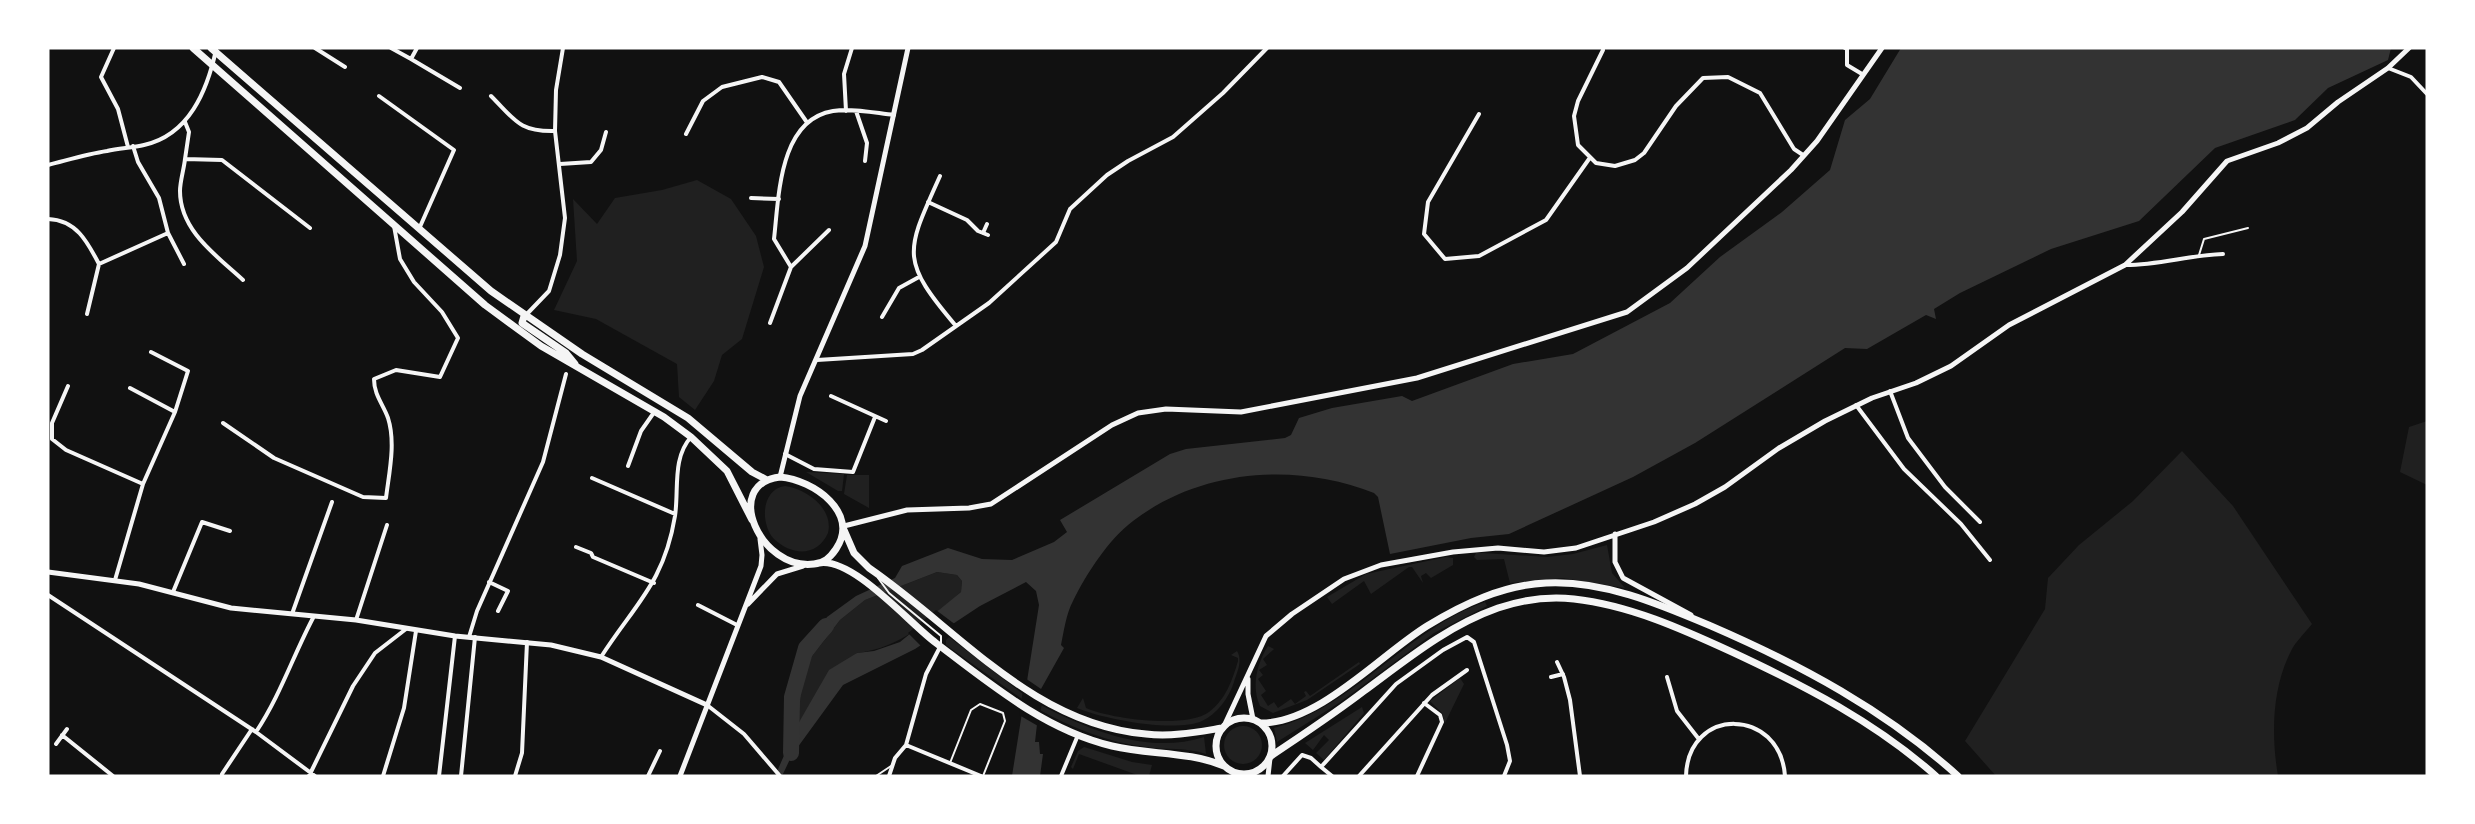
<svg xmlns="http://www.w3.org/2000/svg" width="2475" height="824" font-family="Spectral,serif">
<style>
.green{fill:#202020}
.water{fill:#333;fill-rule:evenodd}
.pier{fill:#111}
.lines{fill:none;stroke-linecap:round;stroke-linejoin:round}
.river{stroke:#333;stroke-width:16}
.service{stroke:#f5f5f5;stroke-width:2}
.minor{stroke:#f5f5f5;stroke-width:4}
.tertiary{stroke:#f5f5f5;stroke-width:5}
.secondary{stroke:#f5f5f5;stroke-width:5}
.trunk{stroke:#f5f5f5;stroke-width:7}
</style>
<rect width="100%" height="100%" fill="#111"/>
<path class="green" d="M 697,180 L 731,199 L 756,236 L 764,267 L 742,339 L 722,355 L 714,381 L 695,410 L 679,397 L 677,364 L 596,319 L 554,310 L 577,261 L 573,199 L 597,224 L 615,198 L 662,190 Z
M 2427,421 L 2427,485 L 2400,472 L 2409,427 Z
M 2182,451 L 2233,506 L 2312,624 C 2305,633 2296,641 2291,651 C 2272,688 2271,735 2278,776 L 1996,776 L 1965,741 L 2045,609 L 2048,578 L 2079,545 L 2133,501 Z
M 806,472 L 844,474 L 842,491 L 838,491 Z
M 847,475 L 869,475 L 869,508 L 844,494 Z
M 785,486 C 807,489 834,509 828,533 C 817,557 792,556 774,539 C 760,524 761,489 785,486 Z
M 1607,545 L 1612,573 L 1625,588 L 1563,578 L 1510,583 L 1504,559 L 1477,560 L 1474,557 L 1476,553 L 1483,553 L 1547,557 L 1573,554 Z
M 1446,557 L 1453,558 L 1453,565 L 1431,578 L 1426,573 L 1421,576 L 1423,583 L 1412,567 L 1409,567 L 1371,594 L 1364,581 L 1332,604 L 1327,597 L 1366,574 Z
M 937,572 L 957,575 L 962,581 L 961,592 C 929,620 901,648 857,653 L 797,725 L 803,668 L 840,620 L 865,600 Z
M 1485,602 L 1487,606 L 1434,633 L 1339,703 L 1277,742 L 1274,728 C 1355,707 1407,629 1485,602 Z
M 949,637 L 1023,694 L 1022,699 L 946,645 L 946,640 Z
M 1268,646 L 1274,649 L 1263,659 L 1267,665 L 1259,670 L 1263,675 L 1258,679 L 1266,691 L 1261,695 L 1268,706 L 1274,702 L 1278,708 L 1291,699 L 1295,704 L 1306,696 L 1304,692 L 1306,691 L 1310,696 L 1359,662 L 1360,664 L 1307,700 L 1273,713 L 1260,706 C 1251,687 1257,663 1268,646 Z
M 1237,651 C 1243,661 1237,672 1234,682 C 1229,698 1217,714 1202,721 C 1175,733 1103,719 1077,708 L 1083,698 L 1086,708 C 1111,719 1186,729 1209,712 C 1226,699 1232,681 1238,661 L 1238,658 L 1231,655 Z
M 1460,678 L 1464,684 L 1445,723 L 1442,713 L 1430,701 Z
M 1039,704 C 1088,730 1148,755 1204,737 L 1206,754 C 1186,747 1166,750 1146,747 C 1107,742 1072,728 1038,709 Z
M 1362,707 L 1364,713 L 1324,760 L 1316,753 L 1329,740 L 1324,735 L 1313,750 L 1305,743 Z
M1224 745a19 19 0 1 1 38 0a19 19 0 1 1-38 0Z
M 1084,747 L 1132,762 L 1152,765 L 1149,776 L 1140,776 L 1079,754 L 1073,769 L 1071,767 L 1078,751 Z"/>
<path class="water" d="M 1901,48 L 2391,48 L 2388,60 L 2328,88 L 2295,120 L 2215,148 L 2139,221 L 2051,249 L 1960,293 L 1934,309 L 1936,319 L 1926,315 L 1867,349 L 1845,348 L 1695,443 L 1633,477 L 1509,534 L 1471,538 L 1390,554 L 1378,497 L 1374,493 C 1296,462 1201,469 1133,521 C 1108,540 1087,573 1073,601 C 1066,614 1064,631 1061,645 L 1064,648 L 1041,689 L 1035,742 L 1039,742 L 1040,754 L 1043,754 L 1040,776 L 1012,776 L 1039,605 L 1036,591 L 1026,582 L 980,606 L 915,649 L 843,685 L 792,755 L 782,776 L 775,776 L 797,726 L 790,727 L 795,687 L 802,657 L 827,617 L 856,596 L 895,578 L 902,566 L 948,548 L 982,559 L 1012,560 L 1054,542 L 1067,532 L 1060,520 L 1170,454 L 1186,449 L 1285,438 L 1291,435 L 1299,418 L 1332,408 L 1402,396 L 1412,401 L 1513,364 L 1573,354 L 1670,303 L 1720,257 L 1782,212 L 1830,170 L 1845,120 L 1870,99 ZM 937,572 L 957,575 L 962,581 L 961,592 L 900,642 L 874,651 L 857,653 L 829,670 L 798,724 L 803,668 L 840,620 L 865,600 Z"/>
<path class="pier" d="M 936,610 L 956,625 L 922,647 L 908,633 Z
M 1025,678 L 1044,691 L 1038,726 L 1019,715 Z"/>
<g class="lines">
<path class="river" d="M 791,753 L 792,697 L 806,648 L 826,626"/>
<path class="service" d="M 2199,255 L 2204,239 L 2248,228
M 878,578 L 889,593 L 941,636 L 941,644
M 950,763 L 971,710 L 980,704 L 1003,713 L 1005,721 L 983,776
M 876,776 L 891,766"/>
<path class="minor" d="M 114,48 L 101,77 L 118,109 L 128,147
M 315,48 L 345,67
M 391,48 L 411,59
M 417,48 L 411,59 L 460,88
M 1845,48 L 1847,49 L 1847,65 L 1862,74
M 1603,50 L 1578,101 L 1574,116 L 1578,145 L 1596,163 L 1615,166 L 1635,160 L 1644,153 L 1676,106 L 1703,78 L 1728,77 L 1760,93 L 1794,149 L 1803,155
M 2388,68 L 2411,77 L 2427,94
M 379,96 L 454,150 L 419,229
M 491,96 C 515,120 519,132 555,131
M 846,111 L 844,74 L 852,48
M 856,111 L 867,143 L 865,161
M 1479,114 L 1428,202 L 1424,234 L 1445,259 L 1479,256 L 1546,220 L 1589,159
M 185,122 L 189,132 L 185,159 L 222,160 L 310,228
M 686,134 L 703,101 L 722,87 L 762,77 L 779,82 L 806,121
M 185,159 C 184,169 180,181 180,191 C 180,231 217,256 243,280
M 560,164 L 591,162 L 601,150 L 606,132
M 48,165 C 68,160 87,154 107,151 C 119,148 132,148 144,145 C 189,135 207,91 216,50
M 940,176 C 906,252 899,259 956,326
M 751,198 L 779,199
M 928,202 L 967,220 L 978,231 L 988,235
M 48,219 C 76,220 87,241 99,264
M 168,233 L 184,264
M 983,233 L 987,224
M 99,264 L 168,233 L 159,198 L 138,162 L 133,146
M 2126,265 C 2159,265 2190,255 2223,254
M 791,267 L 829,230
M 87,314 L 99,264
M 525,316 L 549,291 L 560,255 L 565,218 L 555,131 L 556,90 L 563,48
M 882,317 L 899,288 L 919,277
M 770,323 L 791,267 L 774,239 C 779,196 779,120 833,111 C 853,108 875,113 894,115
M 817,360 L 913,354 L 922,350 L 989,303 L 1056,242 L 1070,209 L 1107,175 L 1128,161 L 1173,137 L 1223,93 L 1267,48
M 68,386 L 52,423 L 52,439 L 66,450 L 143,484
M 130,388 L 175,412
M 1890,391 L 1908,438 L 1945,487 L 1980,522
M 831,396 L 886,421
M 1856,405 L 1904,469 L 1961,524 L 1990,560
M 223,423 L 274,458 L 363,497 L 386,498 C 389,473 396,443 388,418 C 383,404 374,395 374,379 L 396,370 L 440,377 L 458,338 L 442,312 L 414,282 L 400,259 L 394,226
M 785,454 L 814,469 L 853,472 L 875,417
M 628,466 L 641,431 L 655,411
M 592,478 L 675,514
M 576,547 L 591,553 L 593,557 L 654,583
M 115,580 L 143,484 L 175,412 L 188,371 L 151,352
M 489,582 L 508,591 L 498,611
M 173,592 L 202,522 L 230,531
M 48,595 L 256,732 L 315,776
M 698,605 L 737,625
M 292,614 L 332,502
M 356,620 L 387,525
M 469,637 L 477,611 L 543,462 L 566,374
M 601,657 C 635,604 664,583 675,516 C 679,490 672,458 691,437
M 1557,662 L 1564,677 L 1570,700 L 1580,776
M 1551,677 L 1563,674
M 1667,677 L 1677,711 L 1698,738
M 707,705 L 744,734 L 780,776
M 256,732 C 280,696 293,656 313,618
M 62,735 L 113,776
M 56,744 L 67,729
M 906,745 L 981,776
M 1321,767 L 1332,776
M 222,774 L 252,729
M 309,776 L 353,686 L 375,653 L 406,629
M 383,776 L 404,708 L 416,631
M 439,776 L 455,636
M 461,776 L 475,637
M 515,776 L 522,753 L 527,642
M 648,776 L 660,751
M 889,776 L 895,758 L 906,745 L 926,674 L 940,647
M 1061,776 L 1078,735
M 1283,776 L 1302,755 L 1311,758 L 1321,767 L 1396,684 L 1443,650 L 1467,637 L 1474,642 L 1507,745 L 1510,761 L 1504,776
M 1359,776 L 1432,695 L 1467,670
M 1417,776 L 1442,722 L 1440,715 L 1424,703
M 1686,776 C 1688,706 1780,707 1785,776"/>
<path class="tertiary" d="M 780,477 L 800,396 L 865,246 L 908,48
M 844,526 L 907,510 L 969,508 L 991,504 L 1112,425 L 1138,413 L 1166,409 L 1241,412 L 1417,378 L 1627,312 L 1687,268 L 1791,170 L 1817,141 L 1882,48
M 1615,534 L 1615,562 L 1623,578 L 1691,615
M 48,572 L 139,584 L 231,608 L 356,620 L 455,636 L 551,645 L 601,657 L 707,705
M 1248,679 L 1248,694 L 1253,719
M 1224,726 L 1266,636 L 1292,614 L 1344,579 L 1381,565 L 1453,552 L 1498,548 L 1544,552 L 1576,548 L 1654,522 L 1695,504 L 1725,487 L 1779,448 L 1825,421 L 1872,398 L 1916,383 L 1951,366 L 2009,325 L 2125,265 L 2182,212 L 2227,161 L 2278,143 L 2307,128 L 2338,102 L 2388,68 L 2409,48
M 1236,773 L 1238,776
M 1268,776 L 1270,758"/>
<path class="secondary" d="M 748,604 L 777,574 L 803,566
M 680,776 L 761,566 L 762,555 L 760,539"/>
<path class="trunk" d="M 193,48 L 485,305 L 541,346 L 664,417 L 691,437 L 727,471 L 752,520
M 211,48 L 491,291 L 582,354 L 688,418 L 752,472 L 767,480
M 524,316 L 522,323 L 566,353 L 575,364
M 780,477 C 814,480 860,513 836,549 C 830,558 824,563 814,564 C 761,571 721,484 780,477 Z
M 844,530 L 854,553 L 869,568 C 958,629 1032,724 1146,734 C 1172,737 1197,732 1222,728
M 819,563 C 853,557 909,623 936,643 C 990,684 1045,730 1112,746 C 1150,755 1188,751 1224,766
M1216 746a28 28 0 1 1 56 0a28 28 0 1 1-56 0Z
M 1261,723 C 1319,723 1380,655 1427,626 C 1463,604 1503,585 1546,583 C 1603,580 1659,604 1711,626 C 1801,665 1885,710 1958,776
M 1271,756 C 1302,735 1334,714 1364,691 C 1406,660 1447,626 1498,608 C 1522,600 1549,596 1574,599 C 1629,605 1682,629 1732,652 C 1805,686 1875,722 1936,776"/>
</g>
<rect width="2475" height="824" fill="none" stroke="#ffffff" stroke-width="99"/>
</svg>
